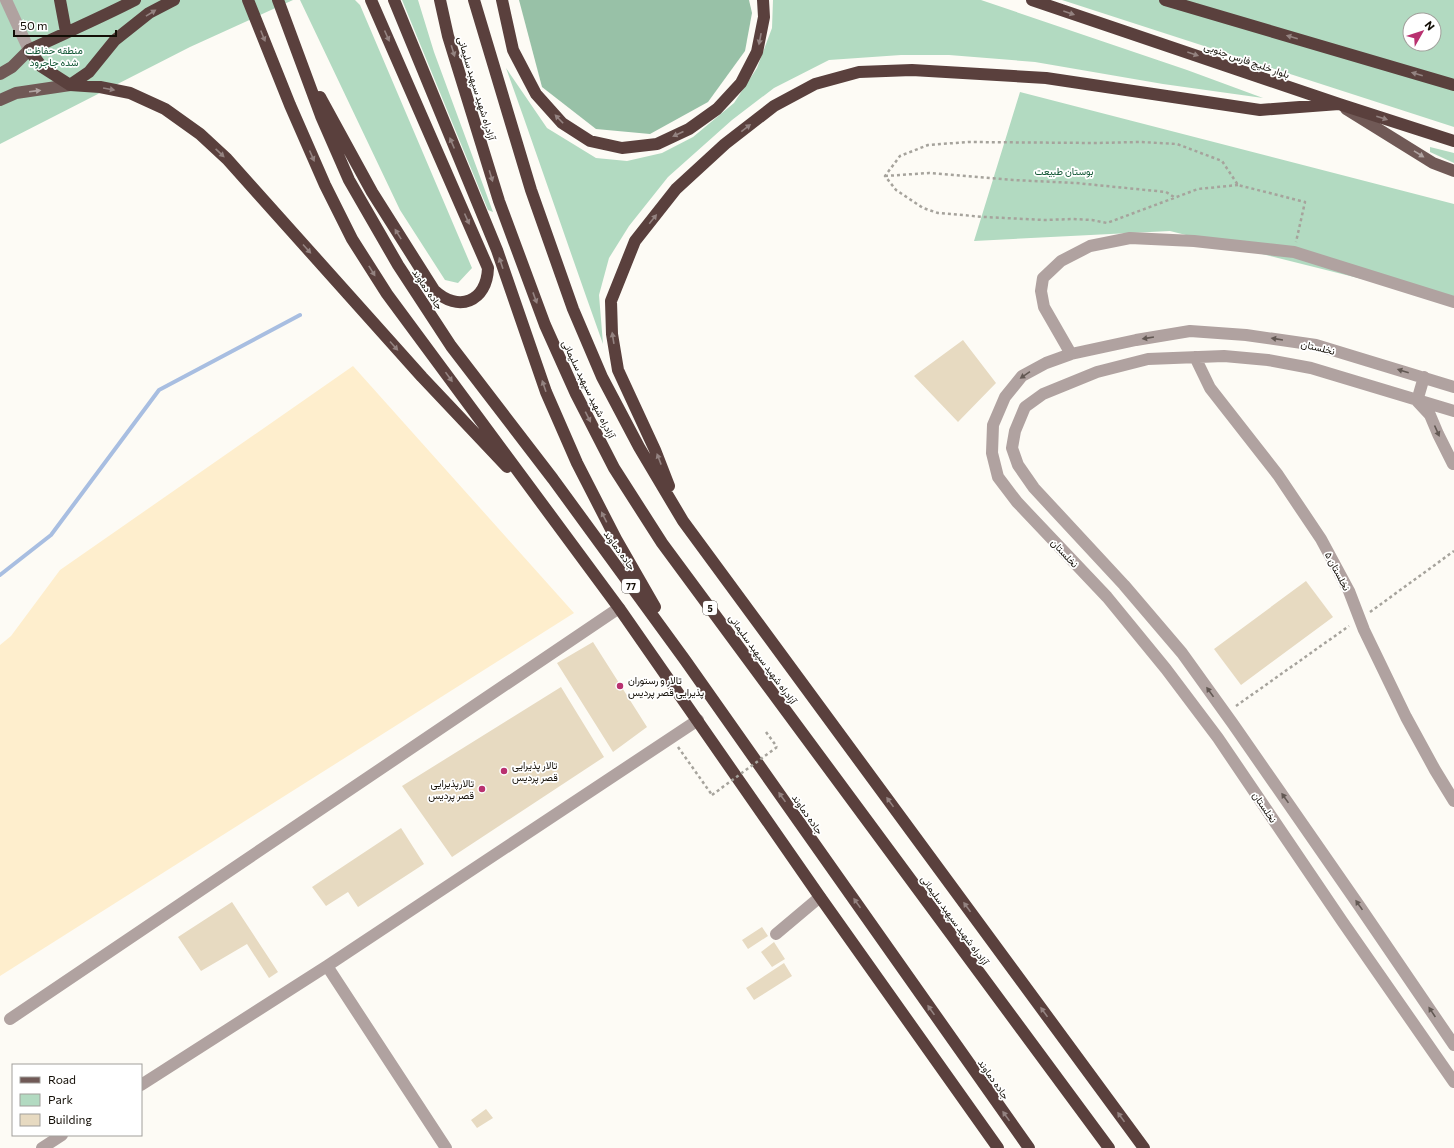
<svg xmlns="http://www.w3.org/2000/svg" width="1454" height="1148" font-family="Commissioner,Vazirmatn,sans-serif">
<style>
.built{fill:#feeecd}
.green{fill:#b2dac1;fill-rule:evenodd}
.forest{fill:#98c1a7}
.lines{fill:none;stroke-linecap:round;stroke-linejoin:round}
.stream{stroke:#a8bee1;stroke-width:4}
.building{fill:#e7dac1}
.path{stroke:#a6a39c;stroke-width:2.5;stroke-dasharray:3 3;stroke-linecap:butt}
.minor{stroke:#b0a2a0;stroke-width:12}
.major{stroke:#705956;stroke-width:12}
.highway{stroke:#5a403d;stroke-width:12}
.path-bridge{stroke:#a6a39c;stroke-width:2.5;stroke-dasharray:3 3;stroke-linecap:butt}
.oneway{fill:#948381}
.oneway2{fill:#b0a4a2}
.oneway3{fill:#625853}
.poi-dot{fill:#b93170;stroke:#fff;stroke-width:1.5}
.labels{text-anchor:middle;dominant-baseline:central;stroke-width:3.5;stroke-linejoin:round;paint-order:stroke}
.shield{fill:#fff;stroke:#5a5651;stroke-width:1}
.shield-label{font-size:9px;font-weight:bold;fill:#130e06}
.park-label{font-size:10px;fill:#135736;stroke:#fff}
.street-label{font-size:10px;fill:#130e06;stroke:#fff}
.poi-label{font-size:10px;fill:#130e06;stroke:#fff;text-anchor:start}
</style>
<rect width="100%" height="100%" fill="#fdfbf5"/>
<path class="built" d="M 353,366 L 574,613 L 0,976 L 0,645 L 11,636 L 60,570 Z"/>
<path class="green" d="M 0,0 L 293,0 L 190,47 L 0,144 Z
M 300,0 L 355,0 L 360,5 L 472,268 L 458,283 L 445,280 L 400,210 Z
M 402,0 L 418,0 L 434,52 L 493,212 L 488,210 Z
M 773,0 L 981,0 L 1187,70 L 1263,98 L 1163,84 L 1035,62 L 949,55 L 901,55 L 829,60 L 774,88 L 732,120 L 668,177 L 629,226 L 609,258 L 599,295 L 603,344 C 570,252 539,160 506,68 L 547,128 L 596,158 L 627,161 L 662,153 L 693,137 L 734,103 L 757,68 L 772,28 Z
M 1062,0 L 1454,0 L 1454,127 ZM 1410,20 L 1434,20 L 1434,44 L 1410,44 Z
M 1020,92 L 1454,204 L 1454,302 L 1170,231 L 974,241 Z
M 1430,147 L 1454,153 L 1454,163 L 1430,152 Z"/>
<path class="forest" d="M 519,0 L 749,0 L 752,13 L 745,51 L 708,102 L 650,134 L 596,129 L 542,87 Z"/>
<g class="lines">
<path class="stream" d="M 0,575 L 51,535 L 159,390 L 300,315"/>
</g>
<path class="building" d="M 963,340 L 996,383 L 958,422 L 914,376 Z
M 1306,581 L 1333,617 L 1241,685 L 1214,649 Z
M 593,642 L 647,727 L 613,752 L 557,663 Z
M 561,687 L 604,757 L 452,857 L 402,786 Z
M 401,828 L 424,864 L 358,907 L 348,892 L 326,906 L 312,887 Z
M 232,902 L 278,972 L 269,978 L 247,944 L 201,971 L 178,937 Z
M 762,927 L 768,936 L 748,949 L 742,940 Z
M 774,942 L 785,959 L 772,967 L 761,952 Z
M 784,963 L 792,976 L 754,1000 L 746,988 Z
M 486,1109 L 493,1118 L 477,1128 L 471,1120 Z"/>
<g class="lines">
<path class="path" d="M 885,176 L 929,173 L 1013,180 L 1076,183 L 1166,192 L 1174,197
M 1238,185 L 1198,189 L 1107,223 L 1092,220 L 1073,219 L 1045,220 L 985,217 L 938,213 L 923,208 L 896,190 L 885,176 L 900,156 L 928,145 L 968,142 L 1095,143 L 1141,142 L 1177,144 L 1222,161 L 1238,185 L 1305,202 L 1296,242
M 1370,612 L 1454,551
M 1236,706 L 1349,626
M 766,732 L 777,747
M 678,747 L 712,795"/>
<path class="minor" d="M 6,0 L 29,50
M 1071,354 L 1044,307 L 1041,291 L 1043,278 L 1061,261 L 1090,246 L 1130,238 L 1194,241 L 1294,252 L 1454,302
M 1195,357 L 1210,388 L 1278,475 L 1321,539 L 1349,591 L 1364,630 L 1406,717 L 1435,770 L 1454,801
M 1424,377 L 1417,401 L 1430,415 L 1438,434 L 1453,464
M 1454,387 L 1316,345 L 1246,335 L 1190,331 L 1136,340 L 1071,354 L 1046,363 L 1022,376 L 1005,397 L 993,425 L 992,453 L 998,477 L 1017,502 L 1107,597 L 1166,669 L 1218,738 L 1342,921 L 1454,1082
M 1454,411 L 1311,368 L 1268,360 L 1224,356 L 1148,359 L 1097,372 L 1043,394 L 1025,407 L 1015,431 L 1012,448 L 1018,465 L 1034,488 L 1124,585 L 1182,653 L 1233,724 L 1360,907 L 1454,1045
M 776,934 L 820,897
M 327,966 L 446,1148
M 10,1019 L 619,608
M 141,1085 L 327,966 L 698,720
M 42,1148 L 62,1135"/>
<path class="major" d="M 0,74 L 12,67 L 29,50
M 0,100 L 16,93 L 70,85
M 1346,109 L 1433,163 L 1454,171"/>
<path class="highway" d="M 60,0 L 66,32
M 135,0 C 100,18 65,33 29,50 L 42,67 L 70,85 L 100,87 L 130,93 L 165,109 L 200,134 L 227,159 L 422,377 L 507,467
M 248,0 L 290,105 L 325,185 L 352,239 L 387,294 L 619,608 L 820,897 L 998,1148
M 278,0 L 321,116 L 349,180 L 398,265 L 451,346 L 553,479 L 685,660 L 1029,1148
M 394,0 L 497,250 L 546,392 L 577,463 L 616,539 L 655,607
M 440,0 L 448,36 L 499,201 L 545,325 L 576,394 L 614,468 L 662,543 L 1109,1148
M 474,0 L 531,190 L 573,309 L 602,377 L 639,447 L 683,521 L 1144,1148
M 502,0 L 513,50 L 536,94 L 562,123 L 590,141 L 622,148 L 657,144 L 689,129 L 717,109 L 741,83 L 757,52 L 764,17 L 763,0
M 1032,0 L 1339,104 L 1454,141
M 1165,0 L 1454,85
M 70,85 L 89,72 L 115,40 L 149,13 L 174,0
M 320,97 L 372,192 L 434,290 C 458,313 487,302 488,268 L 371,0
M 669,486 L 655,450 L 618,370 L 612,334 L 611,301 L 635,241 L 676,189 L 725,144 L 774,106 L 815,84 L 859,72 L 912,70 L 1046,78 L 1260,110 L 1339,104"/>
<path class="path-bridge" d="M 712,795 L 777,747"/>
</g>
<defs><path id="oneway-solid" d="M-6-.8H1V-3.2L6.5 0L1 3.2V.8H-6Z"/></defs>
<g class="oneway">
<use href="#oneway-solid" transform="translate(151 13) rotate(-32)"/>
<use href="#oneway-solid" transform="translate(1069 13) rotate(19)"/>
<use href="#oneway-solid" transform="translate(263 36) rotate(68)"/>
<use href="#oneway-solid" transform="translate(387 36) rotate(66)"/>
<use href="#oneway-solid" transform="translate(1292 37) rotate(-164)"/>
<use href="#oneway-solid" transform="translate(760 39) rotate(101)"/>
<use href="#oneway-solid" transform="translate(453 51) rotate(73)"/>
<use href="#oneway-solid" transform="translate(1193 54) rotate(19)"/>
<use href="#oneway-solid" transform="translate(1417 74) rotate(-164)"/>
<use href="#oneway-solid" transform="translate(109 89) rotate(10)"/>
<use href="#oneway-solid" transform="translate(1382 118) rotate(18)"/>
<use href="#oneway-solid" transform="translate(559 119) rotate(-134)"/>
<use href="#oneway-solid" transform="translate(746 128) rotate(-38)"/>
<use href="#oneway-solid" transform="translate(678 134) rotate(156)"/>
<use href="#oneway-solid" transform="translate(452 143) rotate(-113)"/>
<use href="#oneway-solid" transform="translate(220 153) rotate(43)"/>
<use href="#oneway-solid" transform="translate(312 156) rotate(66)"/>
<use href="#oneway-solid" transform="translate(491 176) rotate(73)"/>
<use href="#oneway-solid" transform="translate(467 219) rotate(66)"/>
<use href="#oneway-solid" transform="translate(653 219) rotate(-51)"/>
<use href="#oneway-solid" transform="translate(398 234) rotate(-122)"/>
<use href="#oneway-solid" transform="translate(307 249) rotate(48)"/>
<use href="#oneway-solid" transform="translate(501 263) rotate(-109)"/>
<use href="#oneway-solid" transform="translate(372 271) rotate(58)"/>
<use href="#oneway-solid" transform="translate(535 298) rotate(70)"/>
<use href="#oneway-solid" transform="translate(613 338) rotate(-99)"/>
<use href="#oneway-solid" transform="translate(394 346) rotate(48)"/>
<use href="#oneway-solid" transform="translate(449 377) rotate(54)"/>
<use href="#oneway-solid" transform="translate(544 386) rotate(-109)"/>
<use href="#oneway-solid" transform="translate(588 417) rotate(63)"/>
<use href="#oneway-solid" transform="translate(659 459) rotate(-111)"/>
<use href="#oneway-solid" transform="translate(604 517) rotate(-117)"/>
<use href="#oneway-solid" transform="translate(782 797) rotate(-125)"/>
<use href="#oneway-solid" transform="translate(890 802) rotate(-126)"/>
<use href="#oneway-solid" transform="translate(857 903) rotate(-125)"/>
<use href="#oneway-solid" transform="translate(967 907) rotate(-126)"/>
<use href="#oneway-solid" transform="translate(931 1010) rotate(-125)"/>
<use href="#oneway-solid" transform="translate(1044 1012) rotate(-126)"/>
<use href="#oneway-solid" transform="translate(1006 1116) rotate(-125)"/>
<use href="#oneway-solid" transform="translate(1121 1117) rotate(-126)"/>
</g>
<g class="oneway2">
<use href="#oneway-solid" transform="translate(35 91) rotate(-7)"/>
<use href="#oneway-solid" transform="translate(1419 154) rotate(32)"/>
</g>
<g class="oneway3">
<use href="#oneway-solid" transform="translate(1148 338) rotate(171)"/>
<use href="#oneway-solid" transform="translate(1277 339) rotate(-171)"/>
<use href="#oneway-solid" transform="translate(1403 371) rotate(-163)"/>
<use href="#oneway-solid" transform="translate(1025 375) rotate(146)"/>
<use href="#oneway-solid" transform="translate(1437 431) rotate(66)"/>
<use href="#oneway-solid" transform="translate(1210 692) rotate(-126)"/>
<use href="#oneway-solid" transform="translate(1285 798) rotate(-125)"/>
<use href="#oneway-solid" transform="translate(1359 905) rotate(-125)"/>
<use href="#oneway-solid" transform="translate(1432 1012) rotate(-124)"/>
</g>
<g class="poi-dot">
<circle cx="620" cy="686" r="4"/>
<circle cx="504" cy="771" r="4"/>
<circle cx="482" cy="789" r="4"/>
</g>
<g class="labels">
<g class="shield">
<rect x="622" y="579" width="18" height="14" rx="3"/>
<rect x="703" y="601" width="14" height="14" rx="3"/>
</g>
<g class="shield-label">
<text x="631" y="586">77</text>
<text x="710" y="608">5</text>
</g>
<g class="park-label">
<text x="54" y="50">منطقه حفاظت<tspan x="54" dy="12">شده جاجرود</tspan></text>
<text x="1064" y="171">بوستان طبیعت</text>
</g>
<g class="street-label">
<text transform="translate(1247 60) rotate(19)">بلوار خلیج فارس جنوبی</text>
<text transform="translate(477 88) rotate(73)">آزادراه شهید سپهبد سلیمانی</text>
<text transform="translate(428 289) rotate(56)">جاده دماوند</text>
<text transform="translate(1318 347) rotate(13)">نخلستان</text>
<text transform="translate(589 389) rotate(64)">آزادراه شهید سپهبد سلیمانی</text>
<text transform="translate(620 550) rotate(54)">جاده دماوند</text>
<text transform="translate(1065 553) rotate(47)">نخلستان</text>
<text transform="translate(1338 571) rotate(62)">نخلستان ۵</text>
<text transform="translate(763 659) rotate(54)">آزادراه شهید سپهبد سلیمانی</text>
<text transform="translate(1265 807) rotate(56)">نخلستان</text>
<text transform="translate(808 814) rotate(55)">جاده دماوند</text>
<text transform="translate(955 920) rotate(54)">آزادراه شهید سپهبد سلیمانی</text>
<text transform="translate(994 1079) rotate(55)">جاده دماوند</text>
</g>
<g class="poi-label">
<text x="628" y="680">تالار و رستوران<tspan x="628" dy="12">پذیرایی قصر پردیس</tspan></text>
<text x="512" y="765">تالار پذیرایی<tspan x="512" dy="12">قصر پردیس</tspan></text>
<text x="474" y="783" text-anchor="end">تالارپذیرایی<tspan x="474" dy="12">قصر پردیس</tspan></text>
</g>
</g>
<rect x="12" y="1064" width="130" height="72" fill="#ffffff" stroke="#a19f9b"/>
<rect x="20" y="1077" width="20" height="6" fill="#705956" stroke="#a19f9b"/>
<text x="48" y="1084" font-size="12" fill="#130e06">Road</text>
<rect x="20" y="1094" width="20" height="12" fill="#b2dac1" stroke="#a19f9b"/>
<text x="48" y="1104" font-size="12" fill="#130e06">Park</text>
<rect x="20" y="1114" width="20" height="12" fill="#e7dac1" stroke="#a19f9b"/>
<text x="48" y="1124" font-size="12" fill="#130e06">Building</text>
<g transform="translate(1422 32) rotate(51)"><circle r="19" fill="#ffffff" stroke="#a19f9b"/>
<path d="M0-3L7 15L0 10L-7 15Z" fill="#b93170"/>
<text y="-6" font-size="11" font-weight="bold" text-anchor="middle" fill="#130e06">N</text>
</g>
<path d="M14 30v6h102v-6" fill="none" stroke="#130e06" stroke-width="2"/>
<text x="20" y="30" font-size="12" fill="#130e06" stroke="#ffffff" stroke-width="3" paint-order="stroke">50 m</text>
</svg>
